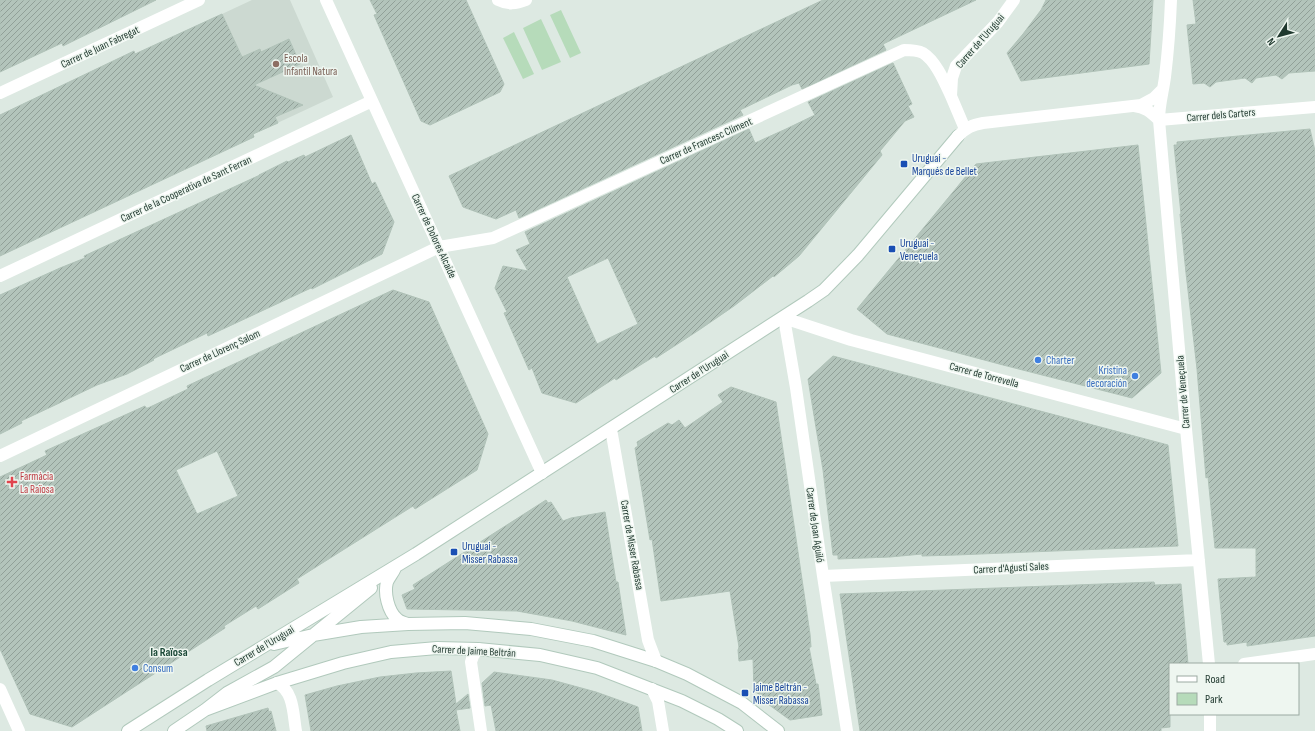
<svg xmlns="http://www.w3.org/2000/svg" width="1315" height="731" font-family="'Sofia Sans Condensed',sans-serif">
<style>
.built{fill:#ccd9d1}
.green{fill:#b6dbba}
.building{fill:url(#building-hatch);stroke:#b0c2b8;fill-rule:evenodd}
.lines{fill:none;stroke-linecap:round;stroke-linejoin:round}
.secondary-casing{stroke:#b1c9bc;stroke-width:14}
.street{stroke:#fff;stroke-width:12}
.secondary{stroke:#fff;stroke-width:12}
.education-dot{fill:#8d6e63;stroke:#eef6f0;stroke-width:1.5}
.transit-dot{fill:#1a4fb4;stroke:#eef6f0;stroke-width:1.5}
.shop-dot{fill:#3f7fe0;stroke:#eef6f0;stroke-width:1.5}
.health-dot{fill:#e0444e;stroke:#eef6f0;stroke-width:1.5}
.labels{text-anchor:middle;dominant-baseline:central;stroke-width:3;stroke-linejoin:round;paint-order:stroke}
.street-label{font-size:11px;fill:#1f382e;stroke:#eef6f0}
.education-label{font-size:11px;fill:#785e54;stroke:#eef6f0;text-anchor:start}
.transit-label{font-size:11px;fill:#164399;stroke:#eef6f0;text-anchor:start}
.shop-label{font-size:11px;fill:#366cbe;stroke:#eef6f0;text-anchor:start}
.health-label{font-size:11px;fill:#be3a42;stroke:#eef6f0;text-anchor:start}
.neighbourhood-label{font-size:12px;font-weight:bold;fill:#1c4938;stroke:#eef6f0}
</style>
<defs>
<pattern id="building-hatch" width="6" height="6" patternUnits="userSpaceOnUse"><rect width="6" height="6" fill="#b3c4bb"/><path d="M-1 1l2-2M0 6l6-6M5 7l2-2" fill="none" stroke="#91a098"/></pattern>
</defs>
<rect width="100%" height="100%" fill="#dde9e2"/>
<path class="built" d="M 252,0 L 290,0 L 333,97 L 256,133 L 225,68 L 243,59 L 222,14 Z"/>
<path class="green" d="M 561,10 L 581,53 L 570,58 L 550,15 Z
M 541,19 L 561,62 L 542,70 L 523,28 Z
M 514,32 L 534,74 L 523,79 L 503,38 Z"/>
<path class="building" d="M 0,0 L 156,0 L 63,46 L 62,43 L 0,72 Z
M 370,0 L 466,0 L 504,84 L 500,92 L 430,125 L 421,121 L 374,15 L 377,14 Z
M 823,0 L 976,0 L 883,44 L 886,50 L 802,89 L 799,83 L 792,85 L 740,110 L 743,115 L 519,218 L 516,210 L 496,219 L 463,207 L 449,176 Z
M 1046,0 L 1153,0 L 1149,64 L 1021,81 L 1007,53 L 1023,34 L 1041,10 Z
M 1193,0 L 1315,0 L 1315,71 L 1289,73 L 1282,79 L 1276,75 L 1256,78 L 1252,83 L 1245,78 L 1216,82 L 1210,87 L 1204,83 L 1193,84 L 1187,25 L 1196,24 Z
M 222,14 L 242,57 L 260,49 L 261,52 L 289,39 L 300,64 L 254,85 L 303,105 L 275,117 L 278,123 L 253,134 L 254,137 L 0,256 L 0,115 L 134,51 L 135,54 Z
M 893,63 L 912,104 L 908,106 L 914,117 L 905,121 L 880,151 L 882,155 L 799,256 L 774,277 L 773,276 L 734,306 L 699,330 L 656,358 L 655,356 L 616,380 L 615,378 L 576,403 L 542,393 L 532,368 L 529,370 L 504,313 L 507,312 L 495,288 L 503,266 L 528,271 L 516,250 L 530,244 L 525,232 L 749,129 L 755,143 L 786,129 L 815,115 L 808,102 ZM 608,258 L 638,324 L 597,344 L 567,277 Z
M 1310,129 L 1315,151 L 1315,636 L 1247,646 L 1247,642 L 1227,645 L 1227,642 L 1224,642 L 1218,579 L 1256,577 L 1256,548 L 1215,548 L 1208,477 L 1206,478 L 1197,369 L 1186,273 L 1180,214 L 1181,214 L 1174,145 L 1177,145 L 1177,142 Z
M 351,135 L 372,184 L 375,182 L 394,222 L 382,254 L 312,289 L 311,288 L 208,336 L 207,333 L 153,359 L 154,360 L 127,374 L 97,385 L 53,406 L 21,421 L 22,423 L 0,434 L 0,295 L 60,268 L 85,258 L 84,256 L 260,175 L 259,175 L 287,161 L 288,162 L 304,155 L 305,157 Z
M 1138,145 L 1161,373 L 1132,398 L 1003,365 L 887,334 L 857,309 L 976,164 Z
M 393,290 L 429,302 L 488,434 L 477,470 L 415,509 L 413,506 L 335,555 L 297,579 L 299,583 L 258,609 L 256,606 L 224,626 L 225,628 L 72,727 L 30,714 L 0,649 L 0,477 L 47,455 L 45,451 L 145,406 L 146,408 L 148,408 L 188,389 L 187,386 L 247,358 ZM 217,451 L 238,496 L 197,514 L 176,470 Z
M 833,356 L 1168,445 L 1178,546 L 956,555 L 922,556 L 922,554 L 890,557 L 838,559 L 838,555 L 833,555 L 823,470 L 808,379 Z
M 731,387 L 776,402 L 810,634 L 811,647 L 809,647 L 816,684 L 818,684 L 822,715 L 790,720 L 761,699 L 763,697 L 754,691 L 753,659 L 739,661 L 738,650 L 739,647 L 730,591 L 661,601 L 652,539 L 650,540 L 635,448 L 638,446 L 637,442 L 668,423 L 672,425 L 679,420 L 685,428 L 723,402 L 718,395 Z
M 546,500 L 548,503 L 551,502 L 563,521 L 571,518 L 605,512 L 616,582 L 618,582 L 626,635 L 572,621 L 517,611 L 407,609 L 402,595 L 415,589 L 413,585 Z
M 1154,582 L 1155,585 L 1181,584 L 1188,664 L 1170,664 L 1170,727 L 1161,728 L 1161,731 L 860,731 L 840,594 Z
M 451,671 L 456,704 L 468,694 L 470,708 L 456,710 L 460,731 L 311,731 L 305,695 L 337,686 L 380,677 L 416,673 Z
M 494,672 L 552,680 L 596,692 L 638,707 L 642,731 L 496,731 L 491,705 L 485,706 L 482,683 Z
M 268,708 L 269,712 L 271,711 L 276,731 L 207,731 L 206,726 Z"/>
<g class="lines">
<defs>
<path id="secondary" d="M 395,568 C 393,573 389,577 387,582 C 384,593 388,611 397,619 C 400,622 404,623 408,624
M 274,644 L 313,635 L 361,627 L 408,624 L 465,623 L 531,629 L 593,641 L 656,661 L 687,674 L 742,703 L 778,731
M 205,710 L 277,683 L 343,663 L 391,652 L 437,648 L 478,649 L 540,655 L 597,668 L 682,701 L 718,719 L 737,731
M 128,731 L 208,680 L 416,554 L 808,301 L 824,290 L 858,255 L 958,136
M 174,731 L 205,710 L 227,693 L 274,667 L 371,588"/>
</defs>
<use href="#secondary" class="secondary-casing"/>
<path class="street" d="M 326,0 L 542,473
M 498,0 C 508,5 516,4 526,0
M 1171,0 C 1170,26 1168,52 1165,77 C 1163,92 1159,105 1159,120 L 1186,429 L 1209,664
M 0,93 L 199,0
M 1134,106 C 1145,107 1151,112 1159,120 L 1315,107
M 965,129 L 951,96 L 952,78 L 956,66 L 998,22 L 1014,0
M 958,136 C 966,128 972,125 983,123 L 1141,105 L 1154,98 L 1163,89
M 0,276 L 372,101
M 611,429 L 648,640 L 656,661
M 0,456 L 439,247 L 493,238 L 904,50 C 910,50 917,50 923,53 C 936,61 945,83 951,96
M 823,576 L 1199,560
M 478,649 L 473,656 L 471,662 L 481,731
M 1244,664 L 1315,654
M 277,683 C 294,691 293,714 296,731
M 0,689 L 19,731
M 652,689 L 658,701 L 663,731
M 1210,714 L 1210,731
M 847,731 L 823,576 L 796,388 L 784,318 L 851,340 L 1186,429"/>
<use href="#secondary" class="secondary"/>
</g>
<circle class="education-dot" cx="276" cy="64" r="4"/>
<g class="transit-dot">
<rect x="900" y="160" width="8" height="8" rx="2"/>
<rect x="888" y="245" width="8" height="8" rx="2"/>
<rect x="450" y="548" width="8" height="8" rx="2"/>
<rect x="741" y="689" width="8" height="8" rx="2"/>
</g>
<g class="shop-dot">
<circle cx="1038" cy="360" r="4"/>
<circle cx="1135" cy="376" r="4"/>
<circle cx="135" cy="668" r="4"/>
</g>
<path class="health-dot" d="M10 476h4v4h4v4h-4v4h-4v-4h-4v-4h4z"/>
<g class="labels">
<g class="street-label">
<text transform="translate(980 41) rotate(-49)">Carrer de l'Uruguai</text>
<text transform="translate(100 47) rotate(-25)">Carrer de Juan Fabregat</text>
<text transform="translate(1221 115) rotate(-5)">Carrer dels Carters</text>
<text transform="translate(706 141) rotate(-24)">Carrer de Francesc Climent</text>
<text transform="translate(186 189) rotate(-25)">Carrer de la Cooperativa de Sant Ferran</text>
<text transform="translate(434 236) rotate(65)">Carrer de Dolores Alcaide</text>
<text transform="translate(220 351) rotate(-25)">Carrer de Llorenç Salom</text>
<text transform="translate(699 372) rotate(-33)">Carrer de l'Uruguai</text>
<text transform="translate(984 375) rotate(15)">Carrer de Torrevella</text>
<text transform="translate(1183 392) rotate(-95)">Carrer de Veneçuela</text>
<text transform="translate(815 525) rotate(82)">Carrer de Joan Aguiló</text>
<text transform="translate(632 545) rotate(80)">Carrer de Misser Rabassa</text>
<text transform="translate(1011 568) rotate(-3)">Carrer d'Agustí Sales</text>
<text transform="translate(264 646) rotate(-31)">Carrer de l'Uruguai</text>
<text transform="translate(474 651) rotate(3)">Carrer de Jaime Beltrán</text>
</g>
<g class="education-label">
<text x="284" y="58">Escola<tspan x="284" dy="13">Infantil Natura</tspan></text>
</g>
<g class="transit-label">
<text x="912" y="158">Uruguai -<tspan x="912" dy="13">Marqués de Bellet</tspan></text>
<text x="900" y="243">Uruguai -<tspan x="900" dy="13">Veneçuela</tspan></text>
<text x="462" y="546">Uruguai -<tspan x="462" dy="13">Misser Rabassa</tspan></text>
<text x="753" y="687">Jaime Beltrán -<tspan x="753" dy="13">Misser Rabassa</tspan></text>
</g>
<g class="shop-label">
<text x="1046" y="360">Charter</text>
<text x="1127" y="370" text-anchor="end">Kristina<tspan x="1127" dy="13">decoración</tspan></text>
<text x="143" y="668">Consum</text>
</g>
<g class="health-label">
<text x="20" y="476">Farmàcia<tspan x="20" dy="13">La Raïosa</tspan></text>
</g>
<g class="neighbourhood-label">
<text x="169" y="652">la Raïosa</text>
</g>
</g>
<rect x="1169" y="663" width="130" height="52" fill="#eef6f0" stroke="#9baaa2"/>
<rect x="1177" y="676" width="20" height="6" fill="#ffffff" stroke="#9baaa2"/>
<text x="1205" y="683" font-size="12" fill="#1f382e">Road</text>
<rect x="1177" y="693" width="20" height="12" fill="#b6dbba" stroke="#9baaa2"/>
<text x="1205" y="703" font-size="12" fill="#1f382e">Park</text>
<g transform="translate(1279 36) rotate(234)" stroke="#eef6f0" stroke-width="3" paint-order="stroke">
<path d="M0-3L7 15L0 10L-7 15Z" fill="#1f382e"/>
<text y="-6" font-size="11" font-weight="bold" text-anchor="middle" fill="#1f382e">N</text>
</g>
</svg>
